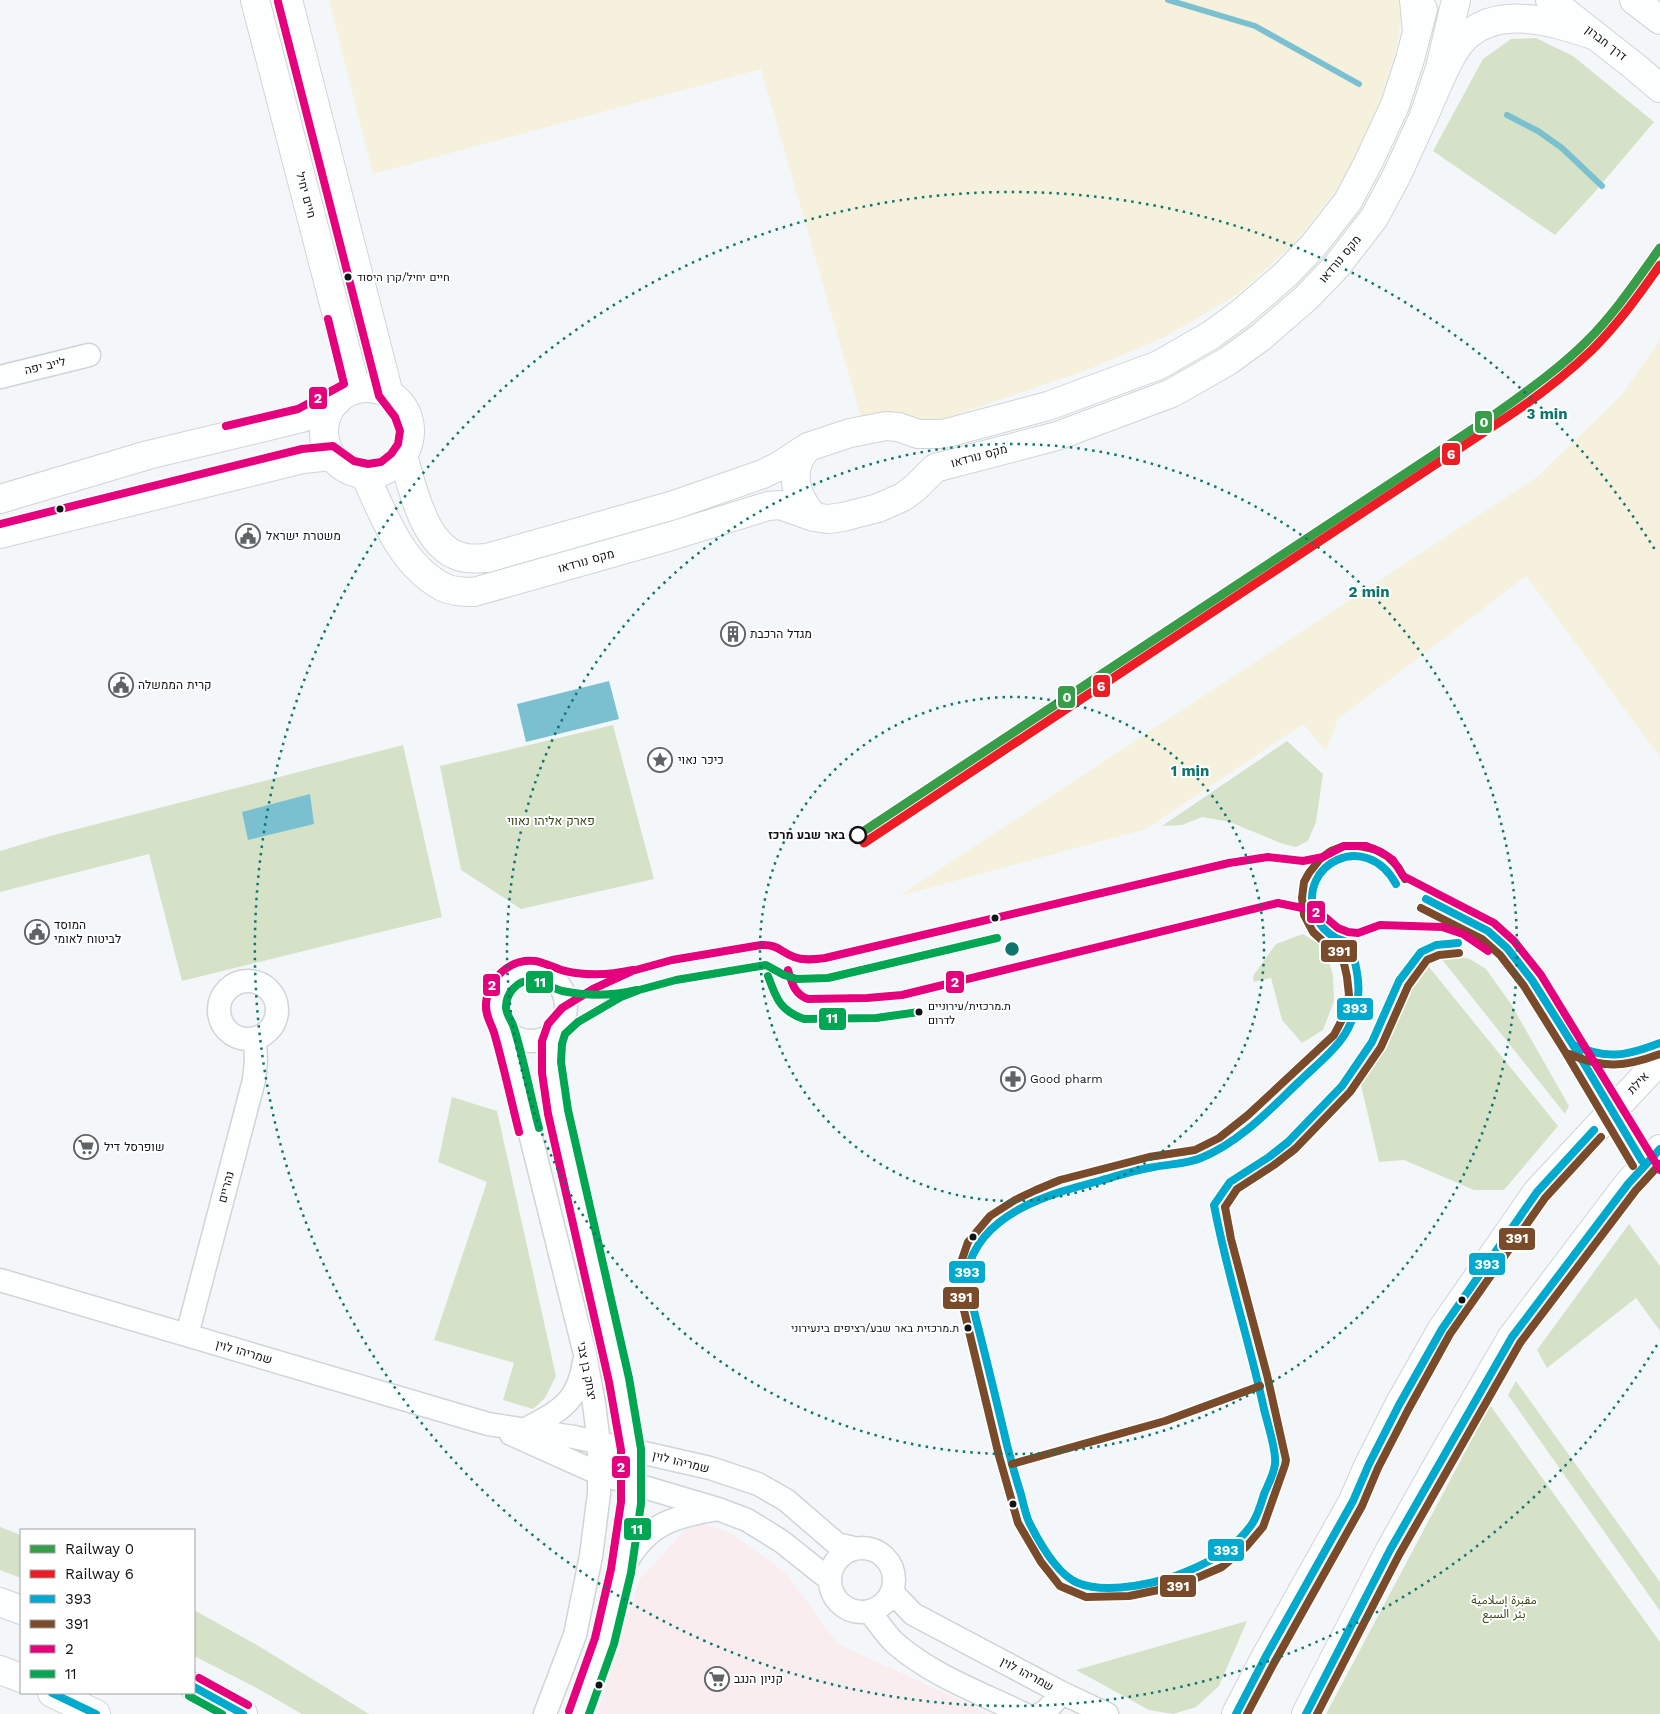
<svg xmlns="http://www.w3.org/2000/svg" width="1660" height="1714" font-family="'Work Sans','Noto Sans Arabic',Heebo,sans-serif">
<style>
.commercial{fill:#faedef}
.green{fill:#d6e2c8}
.sand{fill:#f5f1dd}
.water{fill:#7ac0d0}
.lines{fill:none;stroke-linecap:round;stroke-linejoin:round}
.stream{stroke:#7ac0d0;stroke-width:6}
.minor-casing{stroke:#d1d4d7;stroke-width:25}
.tertiary-casing{stroke:#d1d4d7;stroke-width:30}
.primary-casing{stroke:#d1d4d7;stroke-width:30}
.trunk-casing{stroke:#d1d4d7;stroke-width:30}
.minor{stroke:#fdfefe;stroke-width:22}
.tertiary{stroke:#fdfefe;stroke-width:28}
.primary{stroke:#fdfefe;stroke-width:28}
.trunk{stroke:#fdfefe;stroke-width:28}
.bus-1-casing{stroke:#fff;stroke-width:11}
.bus-2-casing{stroke:#fff;stroke-width:11}
.bus-3-casing{stroke:#fff;stroke-width:11}
.bus-4-casing{stroke:#fff;stroke-width:11}
.bus-1{stroke:#00a9ce;stroke-width:8}
.bus-2{stroke:#7a4b2a;stroke-width:8}
.bus-3{stroke:#e5007d;stroke-width:8}
.bus-4{stroke:#00a651;stroke-width:8}
.rail-1-casing{stroke:#fff;stroke-width:12}
.rail-2-casing{stroke:#fff;stroke-width:12}
.rail-1{stroke:#389d48;stroke-width:9}
.rail-2{stroke:#ed1d26;stroke-width:9}
.ring{fill:none;stroke:#0f766e;stroke-width:2.5;stroke-dasharray:2.5 5}
.bus-dot{fill:#111316;stroke:#fff;stroke-width:2}
.stop-dot{fill:#fff;stroke:#111316;stroke-width:2.5}
.labels{text-anchor:middle;dominant-baseline:central;stroke-width:4;stroke-linejoin:round;paint-order:stroke}
.bus-label{font-size:11px;fill:#111316;stroke:#fff;text-anchor:start}
.street-label{font-size:12px;fill:#111316;stroke:#fff}
.poi-label{font-size:12px;fill:#111316;stroke:#fff;text-anchor:start}
.park-label{font-size:12px;fill:#32420f;stroke:#fff}
.stop-label{font-size:12px;font-weight:bold;fill:#111316;stroke:#fff;text-anchor:end}
.centre{fill:#0f766e;stroke:#fff;stroke-width:2.5}
.ring-label{font-size:15px;text-anchor:middle;font-weight:bold;fill:#0f766e;stroke:#fff;stroke-width:4;stroke-linejoin:round;paint-order:stroke}
.line-badge{stroke:#fff;stroke-width:2}
.badge-label{font-size:14px;text-anchor:middle;font-weight:bold;fill:#fff}
</style>
<rect width="100%" height="100%" fill="#f4f7fa"/>
<path class="commercial" d="M 694,1520 L 731,1533 L 786,1573 L 838,1644 L 991,1714 L 597,1714 L 639,1580 Z"/>
<path class="green" d="M 1536,38 L 1573,56 L 1654,122 L 1593,194 L 1555,235 L 1433,151 L 1483,59 L 1511,39 Z
M 613,725 L 654,879 L 521,909 L 461,870 L 440,766 Z
M 1287,741 L 1323,774 L 1316,822 L 1308,841 L 1296,847 L 1283,844 L 1230,822 L 1202,817 L 1182,825 L 1162,826 Z
M 403,745 L 442,917 L 182,981 L 149,854 L 0,892 L 0,851 L 54,835 Z
M 1303,934 L 1325,948 L 1333,975 L 1334,1001 L 1323,1030 L 1302,1043 L 1282,1020 L 1271,978 L 1254,982 L 1253,976 L 1276,944 Z
M 1453,956 L 1470,959 L 1486,969 L 1511,1004 L 1569,1106 L 1565,1114 L 1440,957 Z
M 1425,962 L 1558,1126 L 1504,1190 L 1474,1190 L 1404,1160 L 1379,1162 L 1360,1081 Z
M 452,1097 L 497,1111 L 556,1376 L 545,1398 L 533,1409 L 503,1400 L 514,1363 L 434,1340 L 487,1182 L 438,1162 Z
M 1629,1224 L 1660,1266 L 1660,1331 L 1636,1298 L 1547,1368 L 1537,1350 Z
M 1516,1381 L 1660,1582 L 1660,1611 L 1508,1395 Z
M 1490,1405 L 1660,1642 L 1660,1714 L 1326,1714 Z
M 0,1527 L 21,1535 L 21,1578 L 0,1570 Z
M 194,1610 L 257,1645 L 369,1714 L 302,1714 L 253,1686 L 194,1656 Z
M 1247,1621 L 1219,1686 L 1196,1707 L 1173,1714 L 1149,1710 L 1076,1670 Z"/>
<path class="sand" d="M 329,0 L 1399,0 L 1401,17 L 1396,50 L 1373,125 L 1339,186 L 1295,243 L 1238,294 L 1165,337 L 1087,370 L 935,422 L 917,421 L 897,417 L 861,417 L 761,69 L 373,174 Z
M 1660,340 L 1660,757 L 1526,576 L 1338,719 L 1326,751 L 1303,724 L 1146,829 L 899,896 L 1537,477 L 1621,396 Z"/>
<path class="water" d="M 609,681 L 619,719 L 526,742 L 517,704 Z
M 310,794 L 314,824 L 248,840 L 242,812 Z"/>
<g class="lines">
<path class="stream" d="M 1168,0 L 1255,26 L 1359,84
M 1507,115 L 1538,131 L 1562,148 L 1602,186"/>
<defs>
<path id="minor" d="M 0,377 L 89,355
M496 1006a35 35 0 1 1 70 0a35 35 0 1 1-70 0Z
M219 1010a29 29 0 1 1 58 0a29 29 0 1 1-58 0Z
M 504,1029 L 585,1354 L 594,1404 L 599,1443 L 599,1493 L 591,1556 L 575,1635 L 545,1714
M 555,1032 L 551,1056 L 551,1072 L 558,1112 L 619,1380 L 631,1449 L 632,1484 L 631,1503 L 621,1571 L 605,1641 L 578,1714
M 0,1280 L 488,1424 L 574,1437 L 710,1468 L 758,1484 L 786,1500 L 837,1544 L 853,1548
M 187,1335 L 254,1080 L 256,1062 L 255,1039
M 526,1429 C 559,1411 578,1403 584,1362
M 511,1434 L 600,1474 L 718,1509 L 747,1520 L 781,1541 L 830,1580
M830 1580a32 32 0 1 1 64 0a32 32 0 1 1-64 0Z
M 624,1566 C 646,1526 670,1517 713,1510
M 892,1592 L 913,1614 L 1062,1693 L 1107,1714
M 869,1611 C 878,1622 886,1635 896,1644 C 933,1676 981,1693 1024,1714
M 1040,1714 L 1045,1712 L 1062,1693"/>
<path id="tertiary" d="M 255,0 L 356,389
M 288,0 L 389,394
M324 431a43 43 0 1 1 86 0a43 43 0 1 1-86 0Z
M 808,447 C 787,469 795,496 814,517
M 403,456 C 413,489 425,553 467,558 C 474,559 481,558 487,558 L 674,505 L 763,474 L 779,466 L 808,447 L 850,433 L 886,426 L 898,427 L 918,434 L 943,434 L 1048,406 L 1159,365 L 1211,335 L 1241,313 L 1285,275 L 1313,246 L 1348,201 L 1368,163 L 1395,105 L 1410,59 L 1423,9
M 365,475 C 384,516 401,565 443,587 C 453,592 464,592 474,592 L 668,537 L 768,506 L 780,505 L 814,517 L 828,519 L 843,517 L 878,508 L 903,497 L 915,488 L 935,468 L 1057,436 L 1172,393 L 1228,361 L 1261,337 L 1306,298 L 1336,267 L 1374,218 L 1396,177 L 1424,116 L 1440,68 L 1456,0
M 0,499 L 148,455 L 302,418 L 337,401
M 0,534 L 303,459 L 331,456"/>
<path id="primary" d="M 0,1602 L 21,1610
M 0,1670 L 21,1678
M 194,1687 L 243,1714
M 52,1693 L 96,1714"/>
<path id="trunk" d="M 1414,0 L 1417,31
M 1550,0 L 1634,66 L 1660,88
M 1634,0 L 1660,20
M 1424,116 C 1433,96 1443,69 1455,50 C 1487,0 1551,21 1596,36
M 1236,1714 L 1265,1658 L 1353,1501 L 1369,1464 L 1399,1405 L 1442,1329 L 1537,1192 L 1660,1060
M 1306,1714 L 1390,1550 L 1445,1452 L 1512,1337 L 1628,1184 L 1660,1149"/>
</defs>
<use href="#minor" class="minor-casing"/>
<use href="#tertiary" class="tertiary-casing"/>
<use href="#primary" class="primary-casing"/>
<use href="#trunk" class="trunk-casing"/>
<use href="#minor" class="minor"/>
<use href="#tertiary" class="tertiary"/>
<use href="#primary" class="primary"/>
<use href="#trunk" class="trunk"/>
<defs>
<path id="bus-1" d="M 1396,884 C 1366,829 1297,864 1315,915 C 1319,925 1327,933 1336,938 C 1339,939 1341,940 1344,941 C 1356,951 1361,987 1357,1002 C 1350,1040 1328,1054 1302,1079 C 1272,1107 1241,1142 1201,1158 C 1187,1164 1169,1164 1154,1167 C 1135,1170 1117,1176 1099,1181 C 1049,1194 980,1213 967,1272 C 965,1286 973,1305 976,1319 C 987,1361 997,1403 1007,1445 C 1011,1460 1015,1476 1020,1491 C 1023,1501 1025,1513 1029,1522 C 1039,1542 1058,1575 1078,1583 C 1107,1595 1161,1583 1188,1571 C 1214,1560 1236,1547 1252,1524 C 1258,1515 1261,1504 1264,1494 C 1268,1485 1274,1474 1275,1464 C 1277,1452 1267,1422 1264,1409 C 1249,1340 1227,1274 1214,1205 L 1230,1182 L 1269,1157 L 1288,1142 L 1342,1086 L 1372,1042 L 1399,981 L 1421,952 L 1436,945 L 1458,943
M 1426,899 L 1488,931 L 1507,948 L 1532,980 L 1573,1045 L 1642,1161
M 1573,1045 C 1607,1060 1626,1056 1660,1043
M 194,1687 L 243,1714
M 52,1693 L 96,1714
M 1236,1714 L 1265,1658 L 1353,1501 L 1369,1464 L 1399,1405 L 1442,1329 L 1537,1192 L 1594,1130
M 1306,1714 L 1390,1550 L 1512,1337 L 1628,1184 L 1660,1149"/>
<path id="bus-2" d="M 1405,879 L 1398,867 L 1387,856 L 1374,849 L 1359,846 L 1344,846 L 1331,851 L 1320,859 L 1309,873 L 1304,882 L 1302,898 L 1304,915 L 1313,932 L 1326,944 L 1338,950 L 1343,959 L 1347,977 L 1349,995 L 1345,1014 L 1334,1035 L 1248,1115 L 1219,1138 L 1195,1150 L 1149,1157 L 1060,1180 L 1036,1190 L 1015,1200 L 990,1216 L 968,1242 L 956,1277 L 999,1456 L 1018,1523 L 1041,1562 L 1060,1586 L 1086,1597 L 1129,1596 L 1178,1586 L 1222,1567 L 1246,1547 L 1263,1527 L 1285,1465 L 1286,1460 L 1267,1375 L 1231,1239 L 1225,1207 L 1237,1189 L 1274,1165 L 1295,1149 L 1350,1092 L 1381,1047 L 1408,986 L 1427,960 L 1439,955 L 1459,953
M 1421,908 L 1482,939 L 1500,955 L 1524,986 L 1564,1050 L 1633,1166
M 1569,1054 C 1604,1069 1625,1067 1660,1054
M 1012,1464 L 1165,1421 L 1260,1386
M 1247,1714 L 1274,1663 L 1362,1506 L 1378,1468 L 1408,1410 L 1450,1334 L 1545,1198 L 1601,1137
M 1317,1714 L 1399,1555 L 1520,1343 L 1636,1190 L 1660,1164"/>
<path id="bus-3" d="M 226,426 L 298,409 L 344,384 L 328,319
M 0,524 L 302,449 L 333,446 L 354,461 L 368,464 L 381,462 L 391,454 L 398,444 L 400,431 L 395,417 L 379,396 L 278,2
M 788,970 C 792,983 794,994 808,999 L 867,998 L 902,995 L 1278,903 L 1312,910 L 1325,917 L 1338,928 L 1348,932 L 1358,933 L 1380,925 L 1442,927 L 1463,934 L 1488,951
M 519,1132 C 511,1100 504,1068 495,1036 C 492,1024 485,1017 486,1003 C 488,979 510,958 535,961 C 546,963 555,968 565,971 C 587,976 610,975 633,970
M 199,1678 L 248,1705
M 569,1711 L 595,1638 L 611,1569 L 621,1502 L 621,1450 L 609,1382 L 548,1114 L 542,1073 L 542,1041 L 548,1024 L 562,1008 L 593,989 L 632,971 L 672,960 L 761,945 C 778,944 780,952 794,957 C 804,961 815,959 825,958 L 1229,863 L 1268,857 L 1303,861 L 1323,857 L 1344,846 L 1366,846 L 1381,852 L 1393,860 L 1403,876 L 1494,923 L 1514,941 L 1541,975 L 1660,1170"/>
<path id="bus-4" d="M 768,976 C 776,998 780,1011 804,1019 L 876,1018 L 919,1012
M 539,1128 C 530,1094 524,1060 514,1028 C 512,1020 506,1015 506,1007 C 506,993 518,979 533,981 C 543,982 552,988 562,991 C 587,996 612,996 637,990
M 189,1696 L 222,1714
M 589,1714 L 614,1644 L 631,1573 L 641,1504 L 641,1449 L 629,1378 L 568,1110 L 561,1062 L 562,1044 L 565,1034 L 578,1022 L 621,997 L 639,990 L 676,980 L 766,965 L 784,975 L 797,979 L 828,978 L 997,938"/>
</defs>
<use href="#bus-1" class="bus-1-casing"/>
<use href="#bus-2" class="bus-2-casing"/>
<use href="#bus-3" class="bus-3-casing"/>
<use href="#bus-4" class="bus-4-casing"/>
<use href="#bus-1" class="bus-1"/>
<use href="#bus-2" class="bus-2"/>
<use href="#bus-3" class="bus-3"/>
<use href="#bus-4" class="bus-4"/>
<defs>
<path id="rail-1" d="M 858,835 L 1494,415 C 1526,392 1559,369 1587,341 C 1615,313 1637,280 1660,248"/>
<path id="rail-2" d="M 864,843 L 1513,413 C 1541,394 1568,373 1592,350 C 1618,324 1639,295 1660,265"/>
</defs>
<use href="#rail-1" class="rail-1-casing"/>
<use href="#rail-2" class="rail-2-casing"/>
<use href="#rail-1" class="rail-1"/>
<use href="#rail-2" class="rail-2"/>
</g>
<g class="ring">
<circle cx="1012" cy="949" r="252"/>
<circle cx="1012" cy="949" r="505"/>
<path d="M1657 1345A757 757 0 1 1 1657 553"/>
</g>
<defs>
<symbol id="civic-ring" viewBox="-11 -11 22 22"><circle r="9.5" fill="#fff" stroke="#606366" stroke-width="1.5"/><path d="M-.6-6.5H3V-4.5H.6V-3L4-1V1h2V6H-6V1h2V-1L-.6-3ZM-1.2 2.5V6h2.4V2.5Z" fill="#606366"/></symbol>
<symbol id="building-ring" viewBox="-11 -11 22 22"><circle r="9.5" fill="#fff" stroke="#606366" stroke-width="1.5"/><path d="M-4-6H4V6H1V3H-1V6H-4ZM-2.5-4.3h1.7v1.8h-1.7ZM.8-4.3h1.7v1.8H.8ZM-2.5-1h1.7V.8h-1.7ZM.8-1h1.7V.8H.8Z" fill="#606366"/></symbol>
<symbol id="sight-ring" viewBox="-11 -11 22 22"><circle r="9.5" fill="#fff" stroke="#606366" stroke-width="1.5"/><path d="M0-6L1.8-2.2L6-1.7L2.9 1.2L3.7 5.4L0 3.3L-3.7 5.4L-2.9 1.2L-6-1.7L-1.8-2.2Z" fill="#606366"/></symbol>
<symbol id="pharmacy-ring" viewBox="-11 -11 22 22"><circle r="9.5" fill="#fff" stroke="#606366" stroke-width="1.5"/><path d="M-2-6h4v4h4v4h-4v4h-4v-4h-4v-4h4Z" fill="#606366"/></symbol>
<symbol id="supermarket-ring" viewBox="-11 -11 22 22"><circle r="9.5" fill="#fff" stroke="#606366" stroke-width="1.5"/><path d="M-6-5.5h2.5l.6 2H6L4.5 2H-2.5L-4.4-4H-6ZM-1.5 3.2a1.3 1.3 0 1 0 .1 0ZM3 3.2a1.3 1.3 0 1 0 .1 0Z" fill="#606366"/></symbol>
</defs>
<g fill-rule="evenodd">
<use href="#civic-ring" x="234" y="522" width="28" height="28"/>
<use href="#building-ring" x="719" y="620" width="28" height="28"/>
<use href="#civic-ring" x="107" y="671" width="28" height="28"/>
<use href="#sight-ring" x="646" y="746" width="28" height="28"/>
<use href="#civic-ring" x="23" y="918" width="28" height="28"/>
<use href="#pharmacy-ring" x="999" y="1065" width="28" height="28"/>
<use href="#supermarket-ring" x="72" y="1133" width="28" height="28"/>
<use href="#supermarket-ring" x="703" y="1665" width="28" height="28"/>
</g>
<g class="bus-dot">
<circle cx="348" cy="277" r="4.5"/>
<circle cx="60" cy="509" r="4.5"/>
<circle cx="995" cy="918" r="4.5"/>
<circle cx="919" cy="1012" r="4.5"/>
<circle cx="973" cy="1237" r="4.5"/>
<circle cx="1462" cy="1300" r="4.5"/>
<circle cx="968" cy="1328" r="4.5"/>
<circle cx="1013" cy="1504" r="4.5"/>
<circle cx="599" cy="1685" r="4.5"/>
</g>
<circle class="stop-dot" cx="858" cy="835" r="8"/>
<g class="labels">
<g class="bus-label">
<text x="357" y="277">חיים יחיל/קרן היסוד</text>
<text x="928" y="1006">ת.מרכזית/עירוניים<tspan x="928" dy="14">לדרום</tspan></text>
<text x="959" y="1328" text-anchor="end">ת.מרכזית באר שבע/רציפים בינעירוני</text>
</g>
<g class="street-label">
<text transform="translate(1606 43) rotate(38)">דרך חברון</text>
<text transform="translate(306 195) rotate(75)">חיים יחיל</text>
<text transform="translate(1340 259) rotate(-50)">מקס נורדאו</text>
<text transform="translate(45 366) rotate(-13)">לייב יפה</text>
<text transform="translate(979 456) rotate(-15)">מקס נורדאו</text>
<text transform="translate(586 561) rotate(-16)">מקס נורדאו</text>
<text transform="translate(1638 1083) rotate(-47)">אילת</text>
<text transform="translate(226 1187) rotate(-75)">נהריים</text>
<text transform="translate(244 1352) rotate(16)">שמריהו לוין</text>
<text transform="translate(587 1371) rotate(79)">יצחק בן צבי</text>
<text transform="translate(681 1462) rotate(14)">שמריהו לוין</text>
<text transform="translate(1027 1674) rotate(28)">שמריהו לוין</text>
</g>
<g class="poi-label">
<text x="266" y="536">משטרת ישראל</text>
<text x="750" y="634">מגדל הרכבת</text>
<text x="138" y="685">קרית הממשלה</text>
<text x="678" y="760">כיכר נאוי</text>
<text x="54" y="925">המוסד<tspan x="54" dy="14">לביטוח לאומי</tspan></text>
<text x="1030" y="1079">Good pharm</text>
<text x="104" y="1147">שופרסל דיל</text>
<text x="734" y="1679">קניון הנגב</text>
</g>
<g class="park-label">
<text x="551" y="821">פארק אליהו נאווי</text>
<text x="1504" y="1600">مقبرة إسلامية<tspan x="1504" dy="14">بئر السبع</tspan></text>
</g>
<g class="stop-label">
<text x="845" y="835">באר שבע מרכז</text>
</g>
</g>
<circle cx="1012" cy="949" r="8" class="centre"/>
<g class="ring-label">
<text x="1547" y="419">3 min</text>
<text x="1369" y="597">2 min</text>
<text x="1190" y="776">1 min</text>
</g>
<g class="line-badge">
<rect x="308" y="386" width="20" height="24" rx="5" fill="#e5007d"/>
<rect x="1474" y="410" width="19" height="24" rx="5" fill="#389d48"/>
<rect x="1441" y="442" width="20" height="24" rx="5" fill="#ed1d26"/>
<rect x="1092" y="674" width="19" height="24" rx="5" fill="#ed1d26"/>
<rect x="1057" y="685" width="19" height="24" rx="5" fill="#389d48"/>
<rect x="1306" y="900" width="20" height="24" rx="5" fill="#e5007d"/>
<rect x="1320" y="939" width="38" height="24" rx="5" fill="#7a4b2a"/>
<rect x="945" y="970" width="20" height="24" rx="5" fill="#e5007d"/>
<rect x="525" y="970" width="29" height="24" rx="5" fill="#00a651"/>
<rect x="482" y="973" width="19" height="24" rx="5" fill="#e5007d"/>
<rect x="1336" y="997" width="38" height="24" rx="5" fill="#00a9ce"/>
<rect x="818" y="1007" width="29" height="24" rx="5" fill="#00a651"/>
<rect x="1498" y="1227" width="38" height="24" rx="5" fill="#7a4b2a"/>
<rect x="1468" y="1252" width="38" height="24" rx="5" fill="#00a9ce"/>
<rect x="948" y="1260" width="38" height="24" rx="5" fill="#00a9ce"/>
<rect x="942" y="1286" width="38" height="24" rx="5" fill="#7a4b2a"/>
<rect x="611" y="1455" width="20" height="24" rx="5" fill="#e5007d"/>
<rect x="623" y="1517" width="29" height="24" rx="5" fill="#00a651"/>
<rect x="1207" y="1538" width="38" height="24" rx="5" fill="#00a9ce"/>
<rect x="1159" y="1574" width="38" height="24" rx="5" fill="#7a4b2a"/>
</g>
<g class="badge-label">
<text x="318" y="403">2</text>
<text x="1484" y="427">0</text>
<text x="1451" y="459">6</text>
<text x="1101" y="691">6</text>
<text x="1067" y="702">0</text>
<text x="1316" y="917">2</text>
<text x="1339" y="956">391</text>
<text x="955" y="987">2</text>
<text x="540" y="987">11</text>
<text x="492" y="990">2</text>
<text x="1355" y="1013">393</text>
<text x="832" y="1023">11</text>
<text x="1517" y="1243">391</text>
<text x="1487" y="1269">393</text>
<text x="967" y="1277">393</text>
<text x="961" y="1302">391</text>
<text x="621" y="1472">2</text>
<text x="637" y="1534">11</text>
<text x="1226" y="1555">393</text>
<text x="1178" y="1591">391</text>
</g>
<rect x="20" y="1529" width="175" height="165" fill="#ffffff" stroke="#a0a1a2"/>
<rect x="30" y="1545" width="25" height="8" fill="#389d48" stroke="#a0a1a2"/>
<text x="65" y="1554" font-size="15" fill="#111316">Railway 0</text>
<rect x="30" y="1570" width="25" height="8" fill="#ed1d26" stroke="#a0a1a2"/>
<text x="65" y="1579" font-size="15" fill="#111316">Railway 6</text>
<rect x="30" y="1595" width="25" height="8" fill="#00a9ce" stroke="#a0a1a2"/>
<text x="65" y="1604" font-size="15" fill="#111316">393</text>
<rect x="30" y="1620" width="25" height="8" fill="#7a4b2a" stroke="#a0a1a2"/>
<text x="65" y="1629" font-size="15" fill="#111316">391</text>
<rect x="30" y="1645" width="25" height="8" fill="#e5007d" stroke="#a0a1a2"/>
<text x="65" y="1654" font-size="15" fill="#111316">2</text>
<rect x="30" y="1670" width="25" height="8" fill="#00a651" stroke="#a0a1a2"/>
<text x="65" y="1679" font-size="15" fill="#111316">11</text>
</svg>
